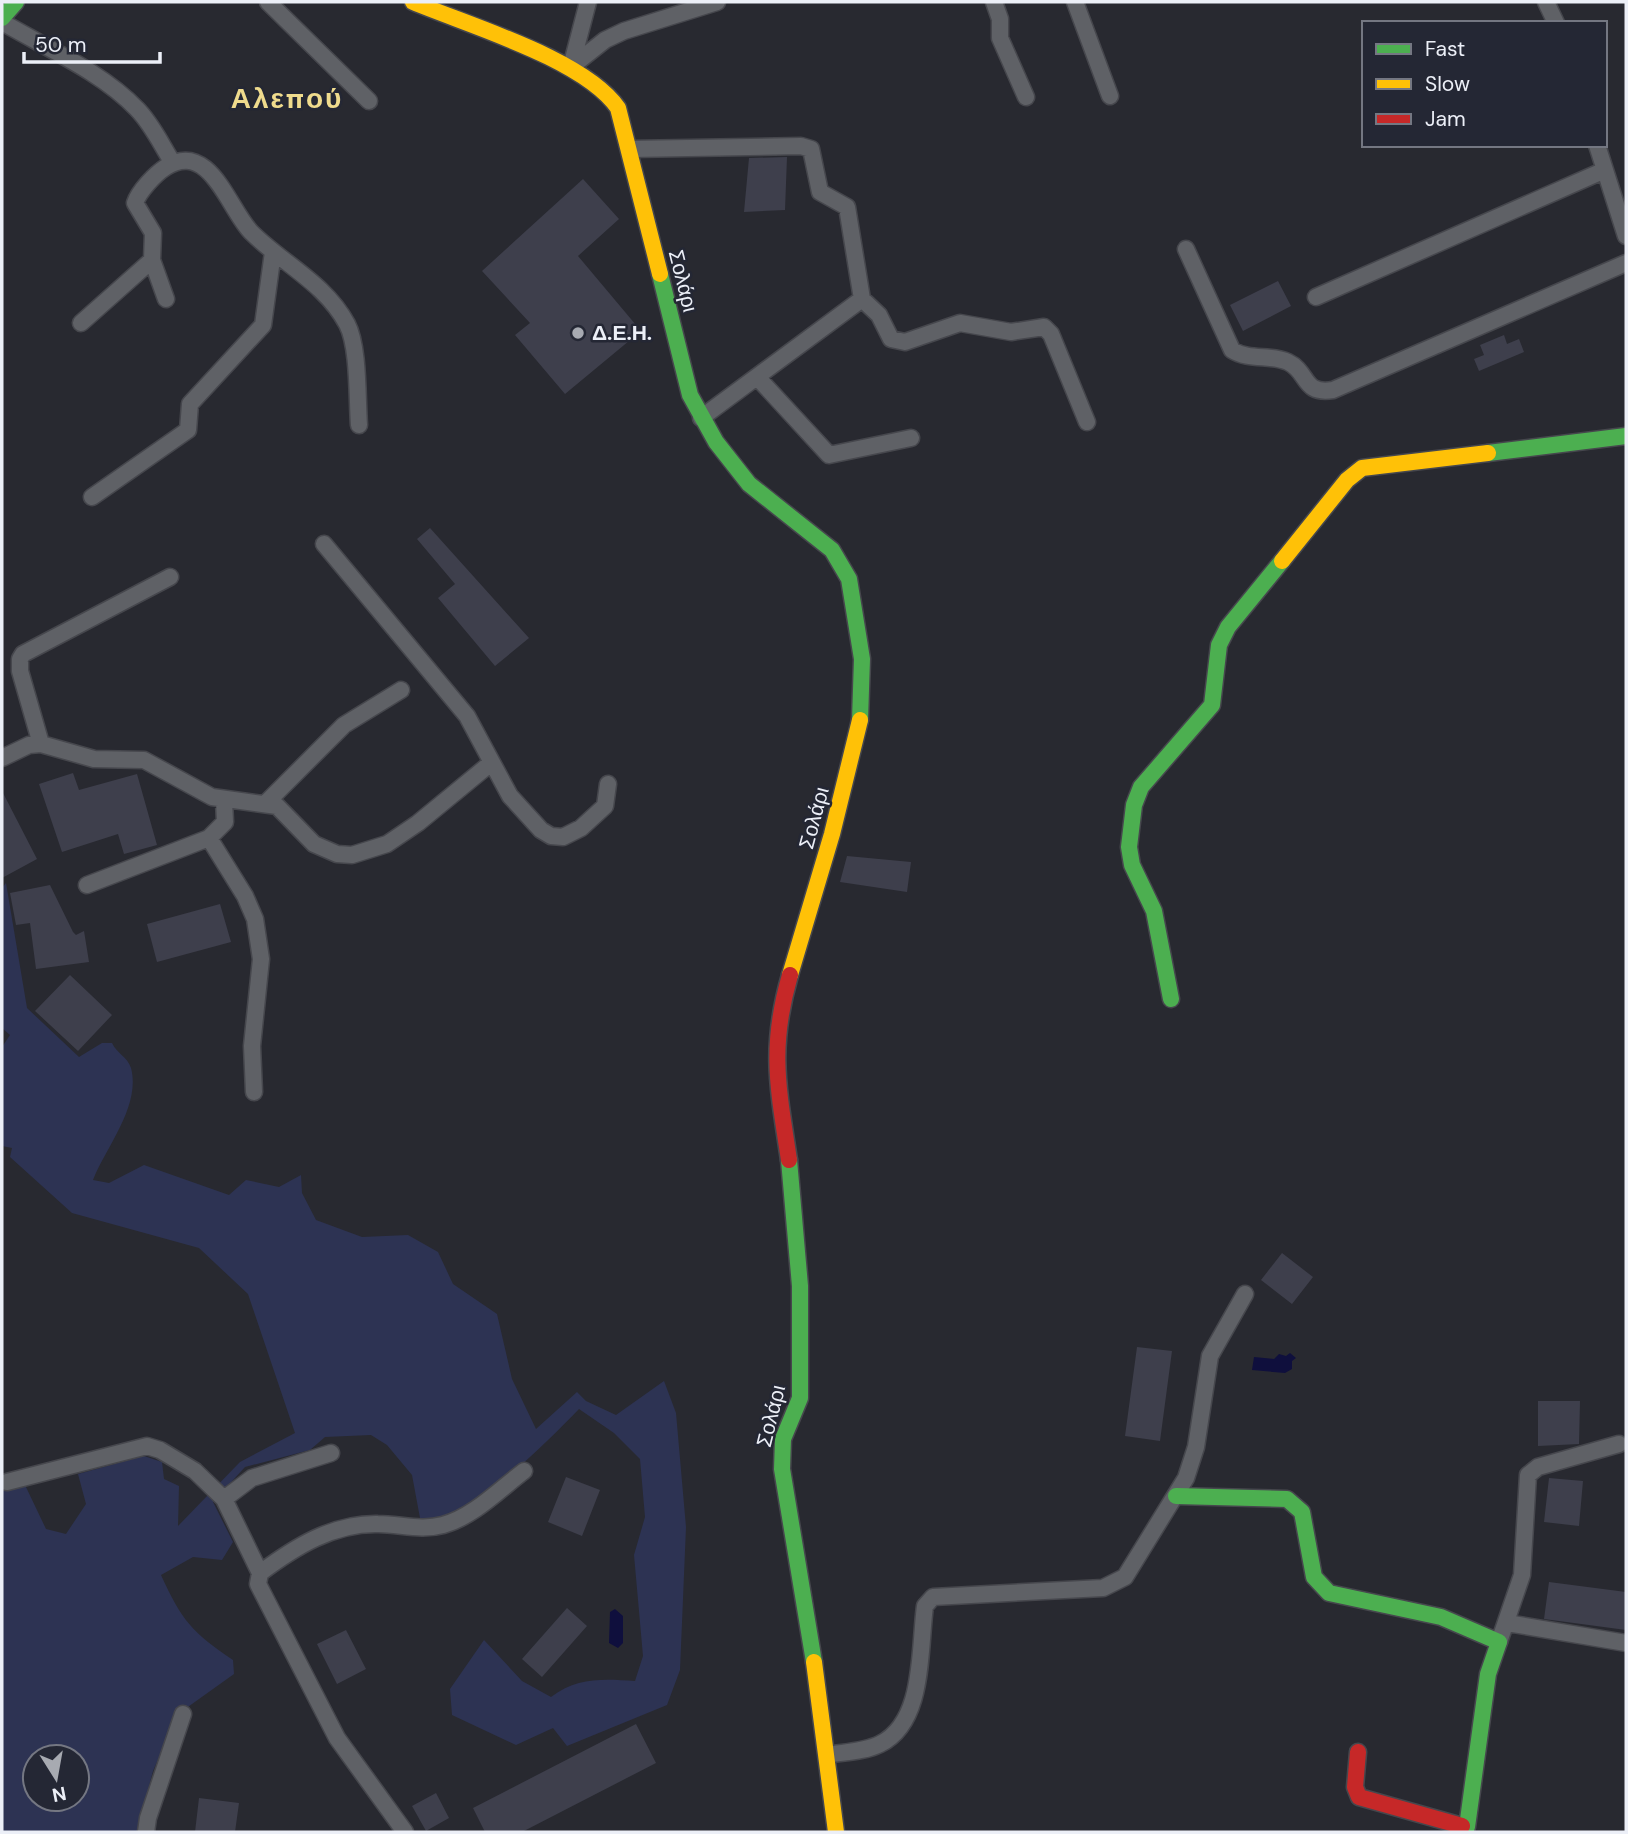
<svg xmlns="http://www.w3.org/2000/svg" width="1628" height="1834" font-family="'DM Sans',sans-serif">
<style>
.green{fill:#2d3353;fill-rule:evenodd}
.water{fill:#0f0f3d}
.building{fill:#3e3f4c}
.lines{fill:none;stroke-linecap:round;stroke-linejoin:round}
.street-casing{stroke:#46474d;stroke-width:19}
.fast-casing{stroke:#46474d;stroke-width:19}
.slow-casing{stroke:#46474d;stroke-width:19}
.jam-casing{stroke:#46474d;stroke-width:19}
.street{stroke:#5f6166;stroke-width:16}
.fast{stroke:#4caf50;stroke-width:16}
.slow{stroke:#ffc107;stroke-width:16}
.jam{stroke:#c62828;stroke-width:16}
.poi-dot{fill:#a7aab1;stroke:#242734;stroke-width:2.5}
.labels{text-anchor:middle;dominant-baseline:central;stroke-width:5;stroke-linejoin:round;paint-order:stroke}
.street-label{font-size:21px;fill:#eceff7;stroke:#242734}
.poi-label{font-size:21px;font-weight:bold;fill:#eceff7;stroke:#242734;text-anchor:start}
.district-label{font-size:28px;font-weight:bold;letter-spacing:2px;fill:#efdb8d;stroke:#242734}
</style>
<rect width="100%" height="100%" fill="#282930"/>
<path class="green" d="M 6,883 L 27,1008 L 79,1057 L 102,1043 L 112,1043 C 117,1054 127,1056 131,1068 C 141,1106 106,1147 93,1180 L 109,1183 L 144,1165 L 229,1195 L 246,1180 L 279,1187 L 301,1175 L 302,1193 L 316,1220 L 362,1237 L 408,1235 L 438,1252 L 453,1284 L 497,1314 L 512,1379 L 536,1429 L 577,1392 L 586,1401 L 616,1415 L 664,1381 L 676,1413 L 686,1527 L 680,1670 L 667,1705 L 567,1746 L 553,1728 L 516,1745 L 452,1715 L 450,1689 L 484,1640 L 522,1681 L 551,1697 C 578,1677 603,1679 635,1681 L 643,1656 L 634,1555 L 645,1517 L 640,1459 L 614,1433 L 579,1409 C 545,1444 492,1497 447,1516 C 439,1519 428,1518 420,1518 L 412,1475 L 387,1445 L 371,1435 L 325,1437 L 310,1450 L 245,1467 L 213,1502 L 233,1542 L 222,1560 L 193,1557 L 161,1575 C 182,1621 192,1632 233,1660 L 234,1674 L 178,1714 L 153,1771 L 137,1832 L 2,1832 L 2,1485 L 8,1489 L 25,1485 L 46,1529 L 66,1534 L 86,1504 L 78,1474 L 144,1456 L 162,1462 L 164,1479 L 179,1486 L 178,1526 L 240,1462 L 295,1433 L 248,1294 L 199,1248 L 72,1213 L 10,1157 L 12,1148 L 2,1146 L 2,1047 L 10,1035 L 2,1028 L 2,888 ZM 35,1757 L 77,1757 L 77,1799 L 35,1799 Z"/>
<path class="water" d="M 1290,1353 L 1296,1358 L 1292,1361 L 1292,1369 L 1285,1373 L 1252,1370 L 1254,1357 L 1274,1359 L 1279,1354 L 1286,1356 Z
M 615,1609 L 623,1616 L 623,1643 L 618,1648 L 609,1643 L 610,1612 Z"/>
<path class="building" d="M 787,157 L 785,210 L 744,212 L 749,158 Z
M 583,179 L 619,219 L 578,256 L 641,331 L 565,394 L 515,335 L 530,323 L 482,271 Z
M 1278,281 L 1291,306 L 1243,331 L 1230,305 Z
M 1504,335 L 1507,344 L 1519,339 L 1524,352 L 1479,371 L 1474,359 L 1484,355 L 1480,345 Z
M 430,528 L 529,638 L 495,666 L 438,598 L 455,584 L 417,539 Z
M 73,773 L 79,790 L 137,774 L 157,845 L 124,854 L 118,834 L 62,852 L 39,784 Z
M 2,791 L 37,859 L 2,878 Z
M 847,856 L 911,862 L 907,892 L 840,882 Z
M 50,885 L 73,932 L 76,935 L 84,931 L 89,962 L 36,969 L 30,923 L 16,925 L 10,893 Z
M 220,904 L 231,942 L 157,962 L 147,924 Z
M 70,975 L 112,1015 L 78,1051 L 35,1011 Z
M 1282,1253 L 1313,1277 L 1292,1304 L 1261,1280 Z
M 1137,1347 L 1172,1351 L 1160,1441 L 1125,1436 Z
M 1538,1401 L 1580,1401 L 1579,1444 L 1538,1446 Z
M 566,1477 L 600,1490 L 582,1536 L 548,1522 Z
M 1549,1478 L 1583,1481 L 1579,1526 L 1544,1522 Z
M 1549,1582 L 1626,1592 L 1626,1630 L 1544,1619 Z
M 567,1608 L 587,1626 L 542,1677 L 522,1659 Z
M 346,1630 L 366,1669 L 337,1684 L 317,1644 Z
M 636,1724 L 656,1763 L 522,1832 L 485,1832 L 473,1808 Z
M 436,1793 L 449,1818 L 426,1831 L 412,1806 Z
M 199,1798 L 239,1803 L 235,1832 L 195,1832 Z"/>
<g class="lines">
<defs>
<path id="street" d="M 268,2 L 369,101
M 994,2 L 1000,19 L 1000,38 L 1026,97
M 1075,2 L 1110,96
M 1546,2 L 1556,23
M 2,22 C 46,48 102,72 137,109 C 152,124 162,146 173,163
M 571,67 L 605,40 L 624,31 L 717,2
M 571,67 L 588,2
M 1597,145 L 1626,236
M 629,149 L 801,146 L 811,149 L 820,192 L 847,207 L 862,299 L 879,315 L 891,339 L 905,342 L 960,323 L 1011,332 L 1044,327 L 1051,334 L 1087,422
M 1186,249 L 1232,350 C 1249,361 1271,354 1288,362 C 1309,372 1302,395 1333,390 L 1626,263
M 1316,297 L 1605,170
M 166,299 L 152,260 L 153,233 L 135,203 C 139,191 155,174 166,167 C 210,140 228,208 251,232 C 283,264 325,283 347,324 C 359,347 357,398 359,425
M 81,323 L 152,260
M 758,378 L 829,455 L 911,438
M 701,418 L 862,299
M 92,497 L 188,430 L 190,404 L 263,325 L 273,252
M 324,544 L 467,716 L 510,796 L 541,830 L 551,836 L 563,837 L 581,828 L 605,806 L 608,784
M 41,744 L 20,671 L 20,659 L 23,654 L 170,577
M 2,758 L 29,745 L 41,744 L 94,759 L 144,760 L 212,797 L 277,806 L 314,844 L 337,854 L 352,855 L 387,844 L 418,823 L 491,763
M 267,802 L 344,725 L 401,690
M 209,838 L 245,896 L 255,919 L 261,959 L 252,1046 L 254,1092
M 87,885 L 209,838 L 225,822 L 224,801
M 7,1482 L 147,1446 L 160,1450 L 195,1471 L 224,1499 L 260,1573 L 258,1584 L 337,1738 L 405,1832
M 224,1499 L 252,1478 L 331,1453
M 260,1573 C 295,1547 333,1523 378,1524 C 400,1524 421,1531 443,1525 C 473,1517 499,1490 524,1471
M 1507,1623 L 1626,1643
M 1499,1642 L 1522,1575 L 1528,1475 L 1538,1467 L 1619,1444
M 827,1755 C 844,1752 864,1752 880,1744 C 925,1722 919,1649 925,1606 L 933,1597 L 1103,1588 L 1125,1577 L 1186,1478 L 1196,1447 L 1210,1356 L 1245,1294
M 146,1832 L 148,1818 L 183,1714"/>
<path id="fast" d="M 2,18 L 16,2
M 660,274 L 690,395 L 716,442 L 749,484 L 832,550 L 849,579 L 862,659 L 860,720
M 1488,453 L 1626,436
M 1171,999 L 1154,911 L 1132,865 L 1129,847 L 1134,805 L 1141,787 L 1212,705 L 1219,645 L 1228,627 L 1282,561
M 789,1160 L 800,1286 L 800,1398 L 783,1439 L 782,1469 L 814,1662
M 1176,1496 L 1287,1499 L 1302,1512 L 1314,1577 L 1329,1593 L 1441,1617 L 1499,1642 L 1488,1674 L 1467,1827 L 1462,1826"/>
<path id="slow" d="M 413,2 C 470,26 584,59 618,108 L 660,274
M 1282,561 L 1347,480 L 1362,468 L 1488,453
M 790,975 L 832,834 L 860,720
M 814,1662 L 836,1832"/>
<path id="jam" d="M 789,1160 C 778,1087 769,1048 790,975
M 1358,1752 L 1355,1787 L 1359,1797 L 1462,1826"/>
</defs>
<use href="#street" class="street-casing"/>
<use href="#fast" class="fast-casing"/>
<use href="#slow" class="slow-casing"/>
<use href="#jam" class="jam-casing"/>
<use href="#street" class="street"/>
<use href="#fast" class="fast"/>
<use href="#slow" class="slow"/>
<use href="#jam" class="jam"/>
</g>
<circle class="poi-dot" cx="578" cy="333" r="7"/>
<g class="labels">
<g class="street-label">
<text transform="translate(683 281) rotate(76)">Σολάρι</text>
<text transform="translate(814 818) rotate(-75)">Σολάρι</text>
<text transform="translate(771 1416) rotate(-76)">Σολάρι</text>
</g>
<g class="poi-label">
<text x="592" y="333">Δ.Ε.Η.</text>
</g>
<g class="district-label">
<text x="287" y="98">Αλεπού</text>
</g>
</g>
<rect width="1628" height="1834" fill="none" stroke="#eceff7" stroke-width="7"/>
<rect x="1362" y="21" width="245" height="126" fill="#242734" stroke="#747782" stroke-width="2"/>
<rect x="1376" y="44" width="35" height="10" fill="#4caf50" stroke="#747782" stroke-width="2"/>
<text x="1425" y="56" font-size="21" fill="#eceff7">Fast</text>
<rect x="1376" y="79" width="35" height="10" fill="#ffc107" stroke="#747782" stroke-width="2"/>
<text x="1425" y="91" font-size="21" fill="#eceff7">Slow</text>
<rect x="1376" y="114" width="35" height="10" fill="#c62828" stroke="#747782" stroke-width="2"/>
<text x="1425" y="126" font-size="21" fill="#eceff7">Jam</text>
<g transform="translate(56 1778) rotate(169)"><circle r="33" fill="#242734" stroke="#747782" stroke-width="2"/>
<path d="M0-5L12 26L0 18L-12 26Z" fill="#a7aab1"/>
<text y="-10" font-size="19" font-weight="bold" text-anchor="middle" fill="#eceff7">N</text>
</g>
<path d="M24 52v10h136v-10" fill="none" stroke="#eceff7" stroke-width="3.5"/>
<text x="35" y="52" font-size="21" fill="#eceff7" stroke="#242734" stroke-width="5" paint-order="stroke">50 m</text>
</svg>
